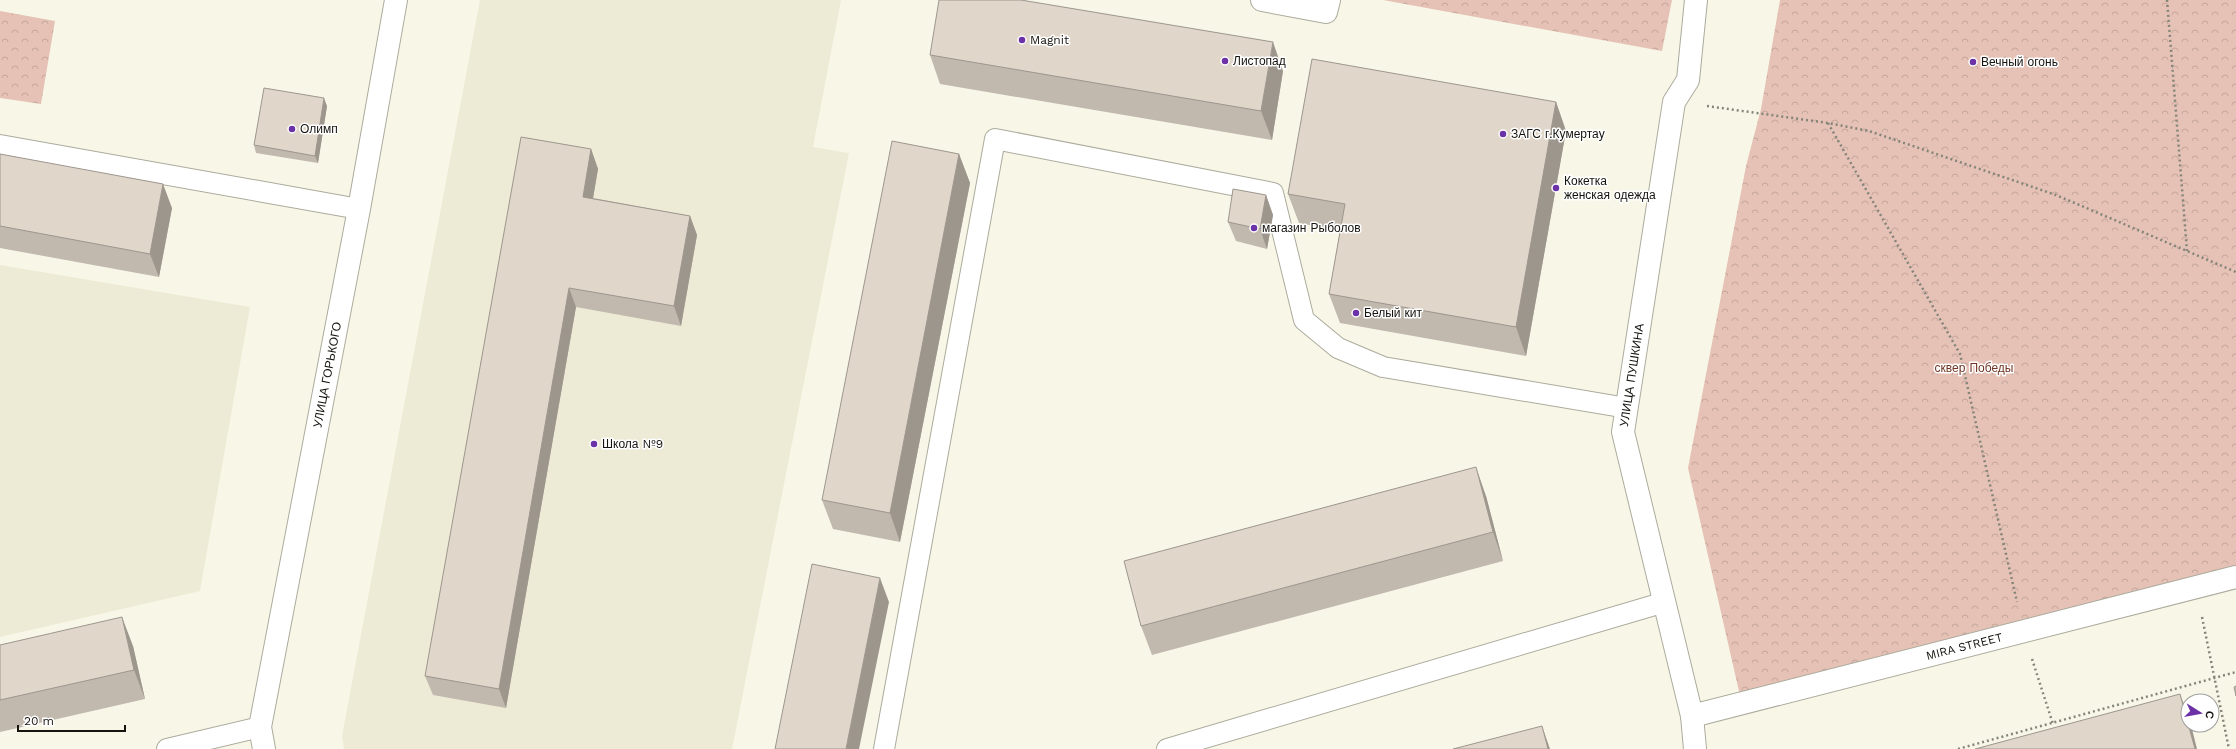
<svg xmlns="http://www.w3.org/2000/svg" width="2236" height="749" font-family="'Work Sans',sans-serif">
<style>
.built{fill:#edebd5}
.park{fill:url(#park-crowns)}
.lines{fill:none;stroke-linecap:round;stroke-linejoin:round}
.lane-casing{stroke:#acab9d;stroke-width:22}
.street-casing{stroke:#acab9d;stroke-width:24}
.secondary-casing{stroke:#acab9d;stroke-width:24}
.path{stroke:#85847a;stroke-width:2.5;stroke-dasharray:2 3;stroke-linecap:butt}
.lane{stroke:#fff;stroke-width:20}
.street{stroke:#fff;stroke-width:22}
.secondary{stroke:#fff;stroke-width:22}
.wall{fill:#c1b8ae}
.shaded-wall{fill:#9d968d}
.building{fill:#e0d6ca;stroke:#9d968d}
.poi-dot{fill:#6b31a7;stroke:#fff;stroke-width:1.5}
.labels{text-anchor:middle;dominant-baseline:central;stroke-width:3;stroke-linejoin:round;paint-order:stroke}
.poi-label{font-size:12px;fill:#14130e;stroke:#fff;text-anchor:start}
.park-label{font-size:12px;fill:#6f3624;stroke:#fff}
.street-label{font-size:12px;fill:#14130e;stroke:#fff}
</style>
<defs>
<pattern id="park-crowns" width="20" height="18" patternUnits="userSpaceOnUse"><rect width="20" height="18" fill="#e6c2b6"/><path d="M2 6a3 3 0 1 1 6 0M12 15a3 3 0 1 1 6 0" fill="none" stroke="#c4a69b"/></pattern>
</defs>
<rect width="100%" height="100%" fill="#f8f7e7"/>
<path class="built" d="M 480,0 L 841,0 L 813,147 L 849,153 L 732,749 L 344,749 L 342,736 Z
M 0,265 L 250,307 L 200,591 L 0,637 Z"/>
<path class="park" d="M 1383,0 L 1672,0 L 1662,51 Z
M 1780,0 L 2236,0 L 2236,572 L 1741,700 L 1688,468 L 1746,166 L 1761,109 Z
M 0,11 L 55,21 L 41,104 L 0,98 Z"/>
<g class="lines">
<defs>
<path id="lane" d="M 0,145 L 359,209
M 167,749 L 260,727
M 884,749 L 995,139 L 1273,193 L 1304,320 L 1338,348 L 1383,367 L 1627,408
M 1167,749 L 1665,602"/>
<g id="street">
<path id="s1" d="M 1692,716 L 2236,577"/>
</g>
<g id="secondary">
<path d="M 1262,0 L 1326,12 L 1329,0"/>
<path id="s2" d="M 264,749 L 260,727 L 359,209 L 396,0"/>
<path id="s3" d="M 1695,749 L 1692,716 L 1623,432 L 1674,102 L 1688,80 L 1696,0"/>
</g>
</defs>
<use href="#lane" class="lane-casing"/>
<use href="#street" class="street-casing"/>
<use href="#secondary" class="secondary-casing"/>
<path class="path" d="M 2167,0 L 2187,251
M 1707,106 L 1828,123 L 1869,131 L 2056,195 L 2236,272
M 1828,123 L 1960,354 L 2017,602
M 2202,617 L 2229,749
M 2032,659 L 2053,724
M 1958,749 L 2236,672"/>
<use href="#lane" class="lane"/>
<use href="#street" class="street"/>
<use href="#secondary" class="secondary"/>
</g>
<path class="wall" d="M 930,55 L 1283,71 L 1272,140 L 940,84 Z
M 1556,102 L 1566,131 L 1526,356 L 1340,323 L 1329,294 L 1340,231 L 1299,223 L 1288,194 Z
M 327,106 L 318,163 L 256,153 L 254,145 Z
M 591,149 L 598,169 L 593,198 L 690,216 L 697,235 L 681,326 L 576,307 L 506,708 L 433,695 L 425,676 Z
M 0,154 L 172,208 L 159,277 L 0,248 Z
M 959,154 L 970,183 L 900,542 L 833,529 L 822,500 Z
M 1266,195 L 1273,215 L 1267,249 L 1236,241 L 1228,222 Z
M 1486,496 L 1503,561 L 1152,655 L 1141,626 Z
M 0,645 L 133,646 L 145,699 L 0,732 Z"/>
<path class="shaded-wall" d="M 1273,42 L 1283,71 L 1272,140 L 1261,111 Z
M 324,98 L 327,106 L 318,163 L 315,156 Z
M 1556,102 L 1566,131 L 1526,356 L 1516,327 Z
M 591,149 L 598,169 L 590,216 L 583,197 Z
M 959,154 L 970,183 L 900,542 L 890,513 Z
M 163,184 L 172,208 L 159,277 L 150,254 Z
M 1266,195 L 1273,215 L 1267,249 L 1260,229 Z
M 690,216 L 697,235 L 681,326 L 674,306 Z
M 569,288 L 576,307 L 506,708 L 499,689 Z
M 1476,467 L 1486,496 L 1503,561 L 1493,532 Z
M 880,578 L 889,602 L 859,749 L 846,749 Z
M 122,617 L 133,646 L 145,699 L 134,670 Z
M 2180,694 L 2188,715 L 2188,723 Z
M 2188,725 L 2191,725 L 2197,749 L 2195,749 Z
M 1542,726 L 1550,749 L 1548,749 Z"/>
<path class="building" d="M 939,0 L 1021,0 L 1273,42 L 1261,111 L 930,55 Z
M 1312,59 L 1556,102 L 1516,327 L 1329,294 L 1345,204 L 1288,194 Z
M 264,88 L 324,98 L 315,156 L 254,145 Z
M 521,137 L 591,149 L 583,197 L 690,216 L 674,306 L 569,288 L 499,689 L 425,676 Z
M 892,141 L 959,154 L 890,513 L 822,500 Z
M 0,154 L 163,184 L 150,254 L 0,226 Z
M 1233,189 L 1266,195 L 1260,229 L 1228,222 Z
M 1476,467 L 1493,532 L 1141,626 L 1124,561 Z
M 812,564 L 880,578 L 846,749 L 775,749 Z
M 122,617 L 134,670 L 0,700 L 0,645 Z
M 2236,686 L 2236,696 L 2234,687 Z
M 2180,694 L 2195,749 L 1975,749 Z
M 1542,726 L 1548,749 L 1453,749 Z"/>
<g class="poi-dot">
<circle cx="1022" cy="40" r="4"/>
<circle cx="1225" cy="61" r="4"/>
<circle cx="1973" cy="62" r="4"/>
<circle cx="292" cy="129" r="4"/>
<circle cx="1503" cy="134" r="4"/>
<circle cx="1556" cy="188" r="4"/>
<circle cx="1254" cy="228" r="4"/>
<circle cx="1356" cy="313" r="4"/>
<circle cx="594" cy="444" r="4"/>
</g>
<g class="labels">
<g class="poi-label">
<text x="1030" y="40">Magnit</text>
<text x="1233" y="61">Листопад</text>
<text x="1981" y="62">Вечный огонь</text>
<text x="300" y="129">Олимп</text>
<text x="1511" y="134">ЗАГС г.Кумертау</text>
<text x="1564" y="181">Кокетка<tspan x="1564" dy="14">женская одежда</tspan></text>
<text x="1262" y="228">магазин Рыболов</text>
<text x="1364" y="313">Белый кит</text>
<text x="602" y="444">Школа №9</text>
</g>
<g class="park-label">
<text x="1974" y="368">сквер Победы</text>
</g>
<g class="street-label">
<text stroke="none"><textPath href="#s2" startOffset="381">УЛИЦА ГОРЬКОГО</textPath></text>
<text stroke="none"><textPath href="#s3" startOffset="383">УЛИЦА ПУШКИНА</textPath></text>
<text stroke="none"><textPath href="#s1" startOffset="281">MIRA STREET</textPath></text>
</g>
</g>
<g transform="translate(2200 713) rotate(101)"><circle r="19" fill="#ffffff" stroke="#a1a19f"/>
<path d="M0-3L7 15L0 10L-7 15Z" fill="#6b31a7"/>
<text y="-6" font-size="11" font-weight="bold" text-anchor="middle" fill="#14130e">С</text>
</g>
<path d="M18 725v6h107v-6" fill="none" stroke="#14130e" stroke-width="2"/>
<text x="24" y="725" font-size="12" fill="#14130e" stroke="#ffffff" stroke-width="3" paint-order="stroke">20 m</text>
</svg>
